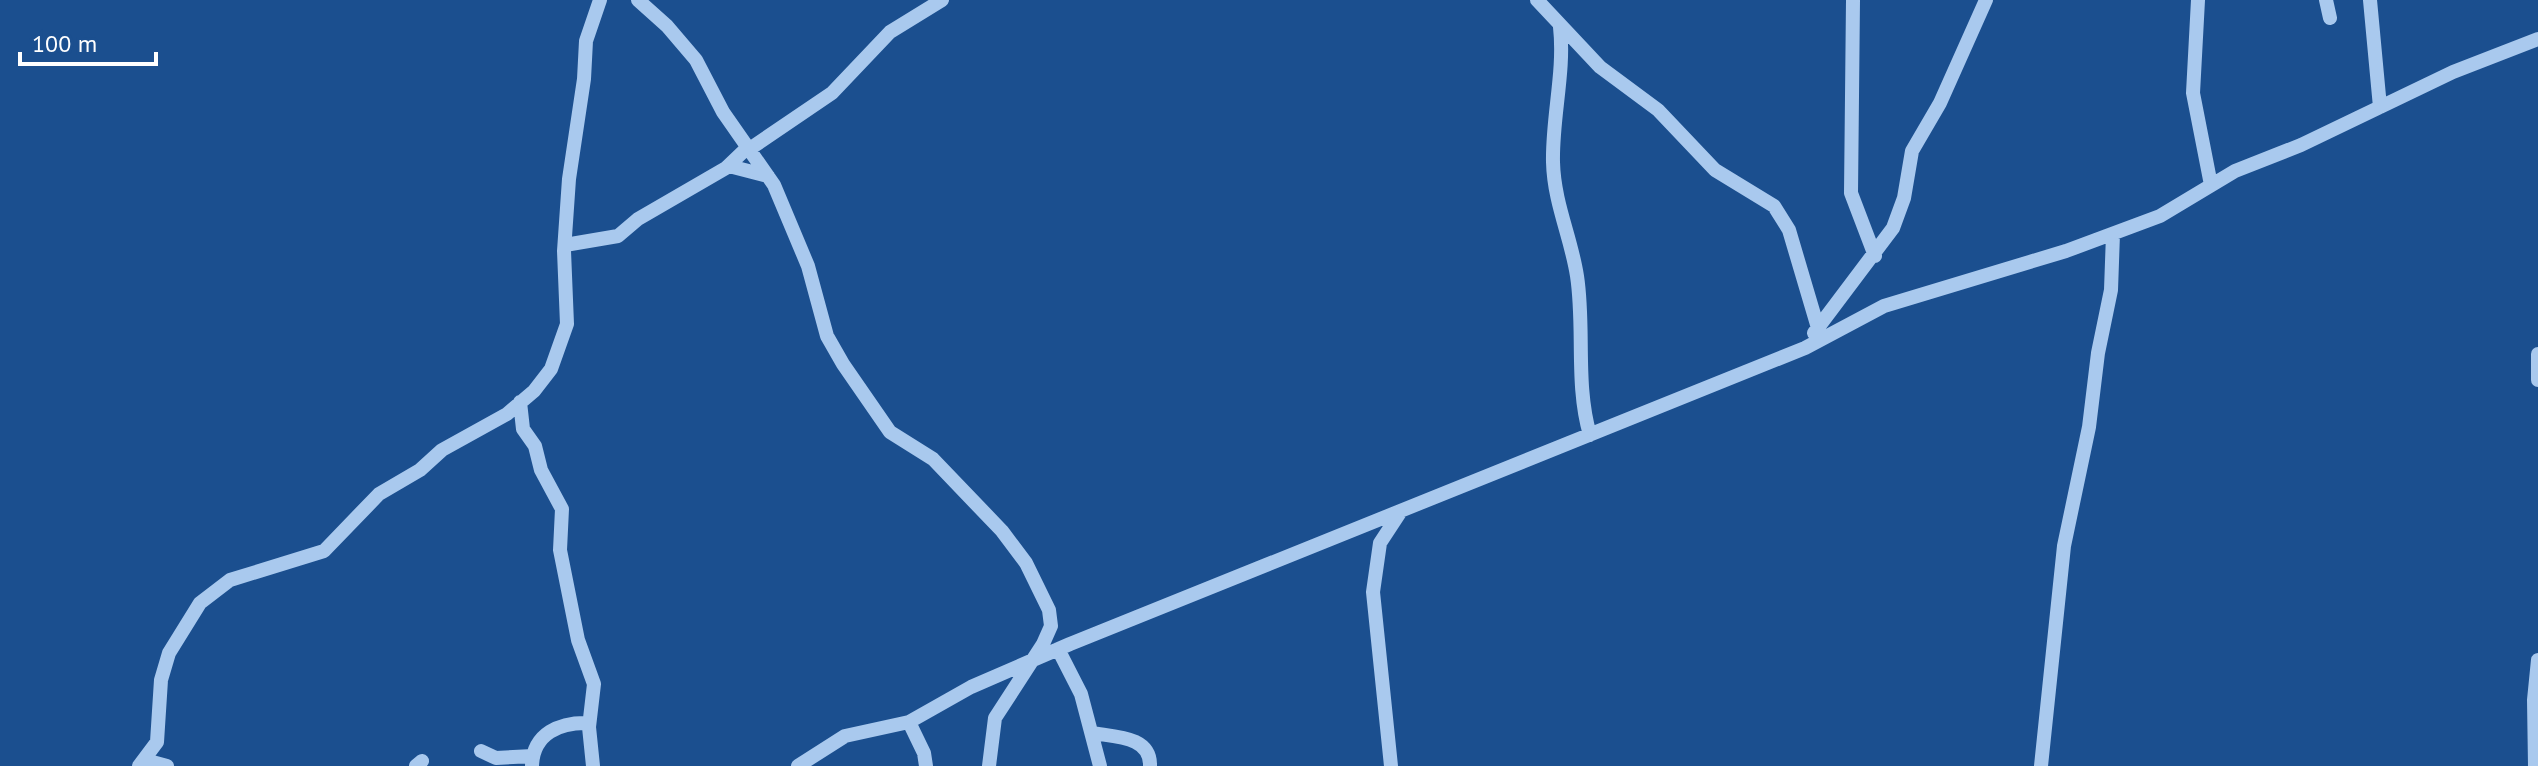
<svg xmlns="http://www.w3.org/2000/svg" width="2538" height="766" font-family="'PT Sans',sans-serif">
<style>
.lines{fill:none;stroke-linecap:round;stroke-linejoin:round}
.minor{stroke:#a9c9ee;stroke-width:14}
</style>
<rect width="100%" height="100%" fill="#1b4f8f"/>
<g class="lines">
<path class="minor" d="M 638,0 L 667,26 L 696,60 L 723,112 L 774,185 L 808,266 L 827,336 L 843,364 L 890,432 L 933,459 L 1002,531 L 1026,563 L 1049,610 L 1051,626 L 1043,644 L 995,718 L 989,766
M 1537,0 L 1600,67 L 1658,110 L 1715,170 L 1774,206 L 1789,230 L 1818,328
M 1853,0 L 1851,193 L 1875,256
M 2198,0 L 2193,93 L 2211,185
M 2326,0 L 2330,18
M 2370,0 L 2380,107
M 1560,27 C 1565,72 1552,117 1553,162 C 1554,203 1571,237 1577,276 C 1585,328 1575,384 1590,435
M 751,148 L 832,93 L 890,32 L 942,0
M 729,166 L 768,176
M 565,245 L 618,236 L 638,219 L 726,168 L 749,146
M 1814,333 L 1893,228 L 1904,198 L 1912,151 L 1940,103 L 1986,0
M 2538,354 L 2538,380
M 520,402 L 523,429 L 535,446 L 541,470 L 562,509 L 560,550 L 578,640 L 594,684 L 589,727 L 593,766
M 1058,649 L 1081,694 L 1100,766
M 909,722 L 924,753 L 926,766
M 1092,733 C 1115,737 1151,736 1150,766
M 481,751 L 496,758 L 533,756
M 145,760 L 167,766
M 139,766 L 157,742 L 161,680 L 169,653 L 200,603 L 230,580 L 324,551 L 379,494 L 420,470 L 442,450 L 507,414 L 534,391 L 551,369 L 567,324 L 564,251 L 569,179 L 584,79 L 586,41 L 600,0
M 416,766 L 422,761
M 532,766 C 533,733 560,722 589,723
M 798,766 L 845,736 L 909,722 L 971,687 L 1070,644 L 1805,348 L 1884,306 L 2066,251 L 2160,216 L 2235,171 L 2301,145 L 2453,72 L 2538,39
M 1391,766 L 1373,592 L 1380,543 L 1401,511
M 2041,766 L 2064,546 L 2089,427 L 2098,353 L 2111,290 L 2113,234
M 2535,766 L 2534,700 L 2538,660"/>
</g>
<path d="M20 52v12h136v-12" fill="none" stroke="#ffffff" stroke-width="4"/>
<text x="32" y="52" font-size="24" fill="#ffffff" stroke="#1b4f8f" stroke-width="6" paint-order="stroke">100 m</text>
</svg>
